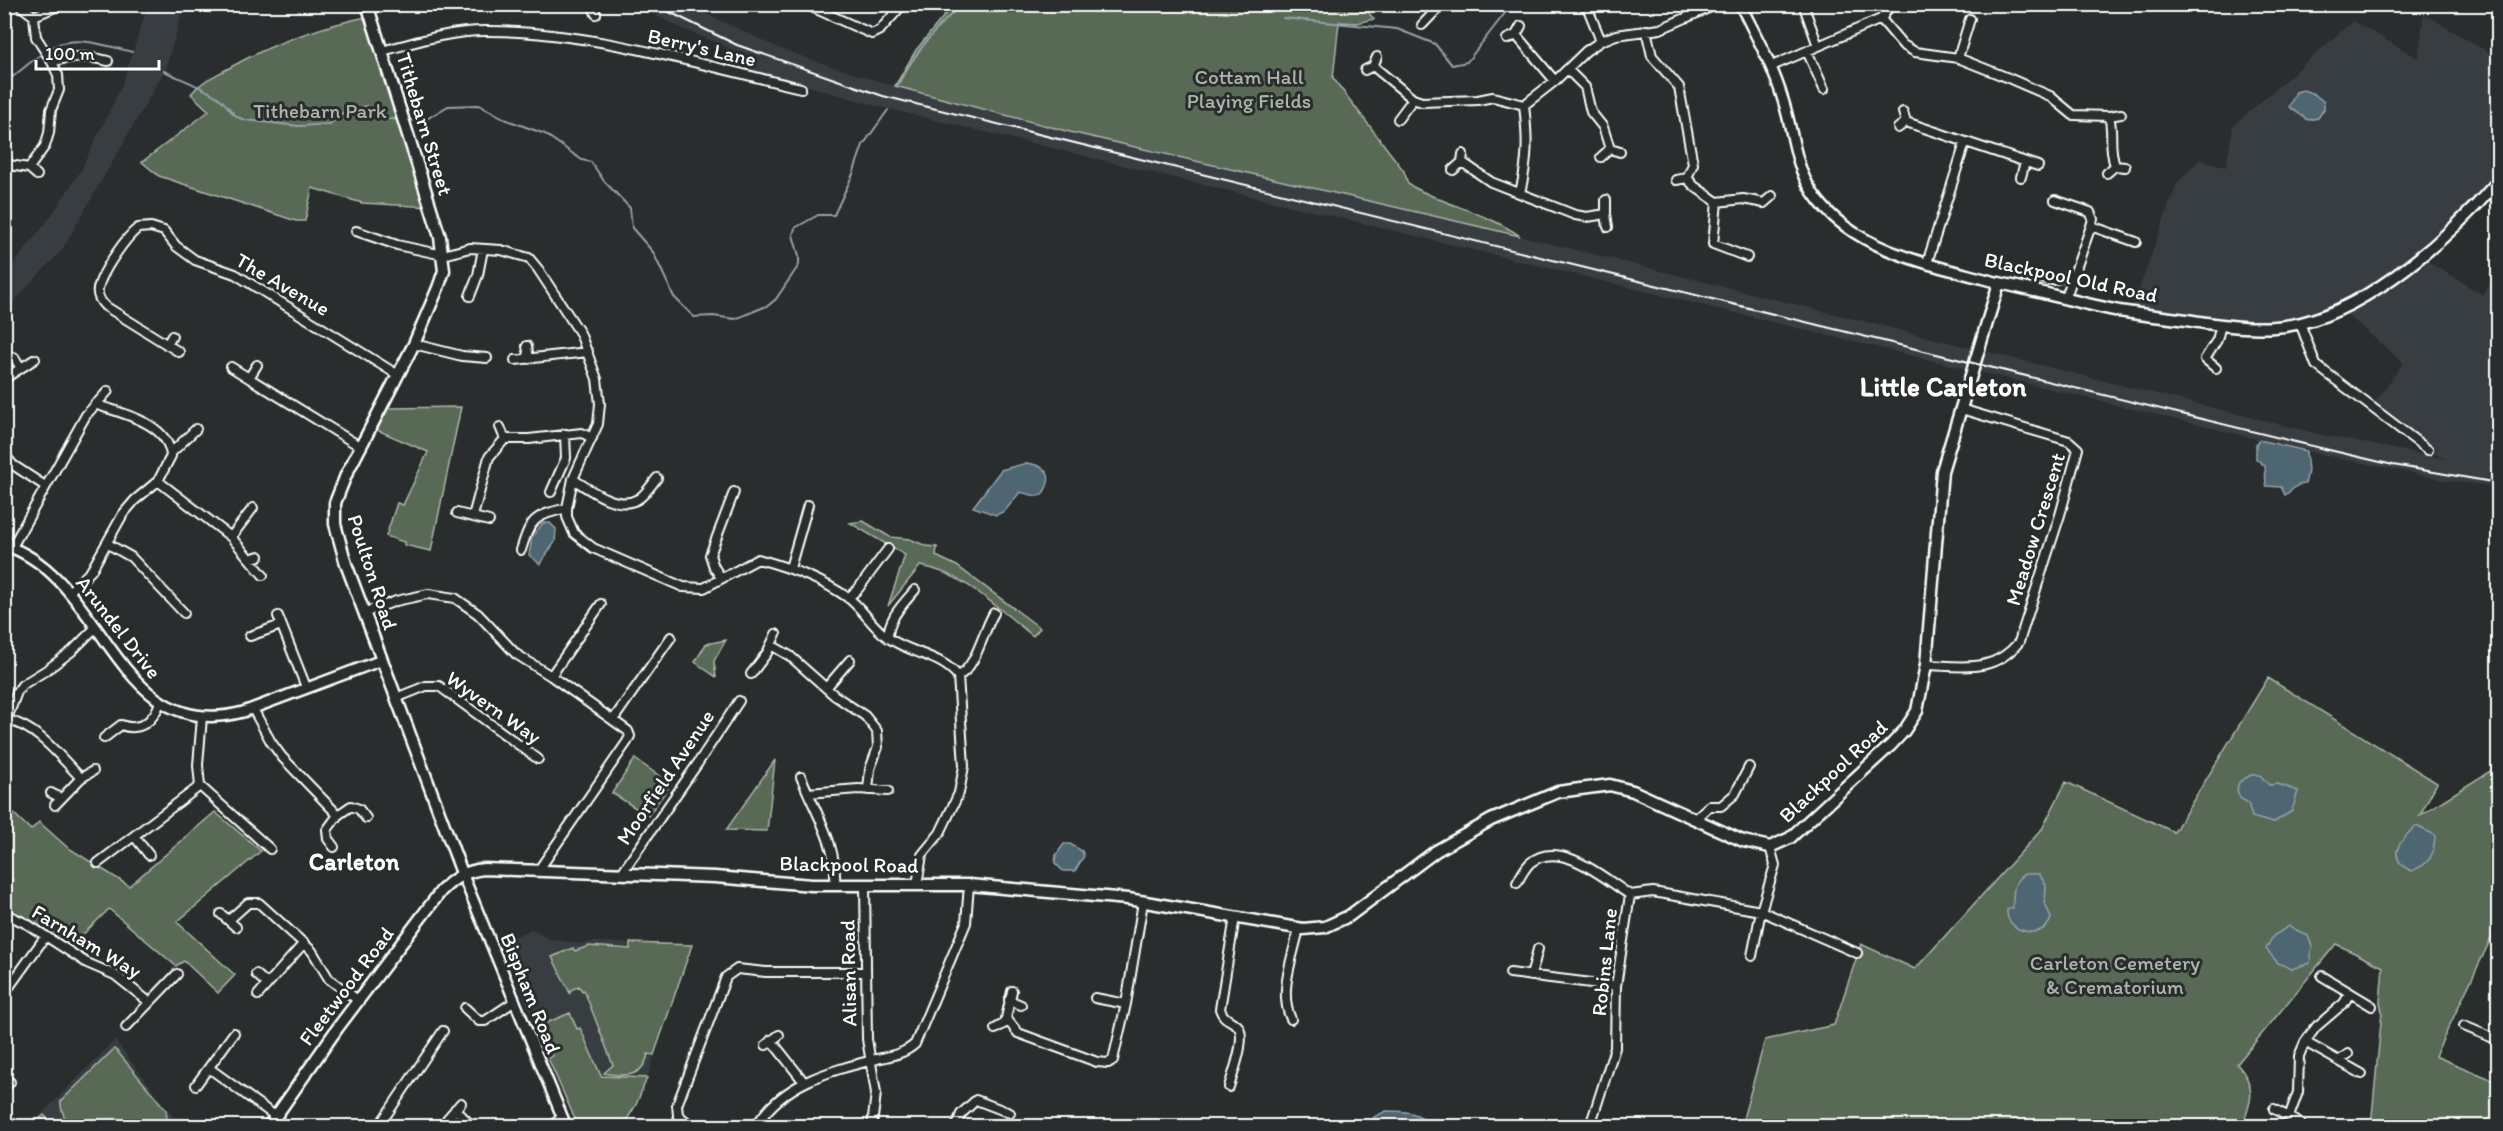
<svg xmlns="http://www.w3.org/2000/svg" width="2503" height="1131" font-family="Itim,sans-serif">
<style>
.built{fill:#383c42}
.green{fill:#586b56;stroke:#acb5aa;stroke-width:1.5}
.water{fill:#4d6672;stroke:#94a3aa;stroke-width:1.5}
.lines{fill:none;stroke-linecap:round;stroke-linejoin:round}
.stream{stroke:#94a3aa;stroke-width:2}
.minor-casing{stroke:#fff;stroke-width:12}
.tertiary-casing{stroke:#fff;stroke-width:14}
.secondary-casing{stroke:#fff;stroke-width:15}
.minor{stroke:#2a2d2e;stroke-width:8}
.tertiary{stroke:#2a2d2e;stroke-width:9}
.secondary{stroke:#2a2d2e;stroke-width:10}
.rail{stroke:#fff;stroke-width:2}
.labels{text-anchor:middle;dominant-baseline:central;stroke-width:6;stroke-linejoin:round;paint-order:stroke}
.street-label{font-size:21px;fill:#fff;stroke:#2a2d2e}
.park-label{font-size:21px;fill:#acb5aa;stroke:#2a2d2e}
.quarter-label{font-size:24px;font-weight:bold;fill:#fff;stroke:#2a2d2e}
.district-label{font-size:27px;font-weight:bold;fill:#fff;stroke:#2a2d2e}
</style>
<rect width="100%" height="100%" fill="#2a2d2e"/>
<filter id="ink" filterUnits="userSpaceOnUse"><feTurbulence type="fractalNoise" baseFrequency=".0167" numOctaves="2"/><feDisplacementMap in="SourceGraphic" scale="12" xChannelSelector="R" yChannelSelector="G"/><feConvolveMatrix kernelMatrix="1 2 1 2 8 2 1 2 1" color-interpolation-filters="sRGB"/></filter>
<g filter="url(#ink)">
<path class="built" d="M 148,5 L 184,5 L 166,68 L 62,250 L 5,311 L 5,275 L 52,215 L 81,170 L 122,85 Z
M 635,5 L 687,5 L 779,48 L 812,60 L 897,87 L 1070,132 L 1520,236 L 2318,434 L 2445,459 L 2428,450 L 2371,408 L 2403,363 L 2342,310 L 2249,328 L 2131,312 L 2177,183 L 2200,159 L 2226,167 L 2233,126 L 2353,21 L 2418,58 L 2424,14 L 2498,58 L 2498,181 L 2419,256 L 2483,295 L 2498,273 L 2498,466 L 2485,465 L 2498,467 L 2498,487 L 2445,480 L 2311,452 L 877,106 L 801,84 L 723,66 L 727,47 L 681,28 Z
M 531,929 L 549,939 L 581,944 L 593,942 L 692,945 L 647,1078 L 555,1074 L 514,973 L 498,944 Z
M 115,1040 L 174,1118 L 166,1126 L 30,1126 Z"/>
<path class="green" d="M 953,5 L 1362,5 L 1374,19 L 1357,23 L 1339,22 L 1333,78 L 1404,171 L 1408,184 C 1443,205 1486,212 1520,236 L 1070,132 L 895,86 L 916,50 Z
M 371,16 L 431,207 L 362,203 L 312,188 L 305,221 L 296,221 L 159,176 L 142,162 L 209,111 L 191,94 C 201,81 215,76 229,68 C 273,43 321,26 371,16 Z
M 461,407 L 431,551 L 404,545 L 404,542 L 386,536 L 397,503 L 403,505 L 428,452 L 377,430 L 388,408 Z
M 863,521 L 890,537 L 910,539 L 926,546 L 937,547 L 936,556 L 957,566 L 1040,628 L 1033,636 C 999,610 963,572 920,566 L 888,606 L 905,555 L 850,523 Z
M 726,640 L 714,661 L 716,677 L 695,662 L 706,644 Z
M 2268,678 L 2437,783 L 2420,815 L 2498,766 L 2498,924 L 2435,1056 L 2498,1082 L 2498,1126 L 2371,1126 L 2382,1012 L 2380,1002 L 2383,967 L 2336,944 L 2237,1064 C 2257,1086 2252,1101 2242,1126 L 1741,1126 L 1765,1040 L 1834,1025 L 1861,944 L 1915,969 L 2042,829 L 2066,782 L 2174,832 Z
M 635,759 L 671,784 L 648,816 L 612,793 Z
M 775,760 L 767,831 L 726,830 Z
M 5,809 L 7,812 L 10,810 L 31,830 L 39,822 L 67,847 L 129,886 L 215,812 L 261,851 L 177,922 L 235,975 L 218,993 L 184,961 L 176,966 L 109,909 L 69,948 L 43,929 L 5,909 L 4,889 L 13,880 L 5,872 Z
M 630,943 L 692,945 L 654,1055 L 648,1054 C 643,1078 624,1077 604,1073 L 613,1065 L 584,990 L 582,991 L 579,986 L 571,990 L 570,993 L 552,957 L 573,948 L 575,951 L 589,946 L 630,949 Z
M 570,1013 L 577,1029 L 580,1028 L 601,1076 L 647,1078 L 636,1105 L 623,1126 L 578,1126 L 548,1058 L 553,1056 L 541,1025 Z
M 114,1049 L 117,1051 L 166,1110 L 167,1118 L 160,1126 L 70,1126 C 65,1122 60,1107 61,1101 Z
M 44,1115 L 55,1126 L 31,1126 Z"/>
<path class="water" d="M 2303,90 L 2314,94 L 2324,102 L 2324,109 L 2318,118 L 2308,120 L 2289,107 L 2296,92 Z
M 2259,440 L 2306,451 L 2308,471 L 2305,484 L 2298,485 L 2285,495 L 2281,487 L 2266,486 L 2265,466 L 2256,459 L 2256,444 Z
M 1027,463 C 1048,466 1055,476 1042,495 L 1036,496 L 1020,492 L 1005,511 L 996,515 L 973,507 L 1001,470 Z
M 543,523 L 550,523 L 556,529 L 555,542 L 540,564 L 529,555 L 532,537 Z
M 2251,775 L 2260,775 L 2269,785 L 2278,784 L 2298,791 L 2292,811 L 2273,823 L 2252,817 L 2248,803 L 2240,798 L 2237,790 L 2239,782 Z
M 2416,826 L 2435,835 C 2434,855 2431,864 2411,871 C 2385,857 2400,840 2416,826 Z
M 1064,844 L 1070,844 L 1082,851 L 1084,856 L 1075,871 L 1063,871 L 1055,863 L 1056,855 Z
M 2025,874 L 2039,874 L 2046,885 L 2045,903 L 2051,918 C 2044,942 2005,932 2007,910 L 2013,908 C 2013,894 2012,881 2025,874 Z
M 2289,926 L 2308,936 L 2312,946 L 2310,963 L 2292,969 L 2278,963 L 2266,949 L 2273,936 Z
M 1386,1111 C 1407,1111 1418,1112 1434,1126 L 1371,1126 L 1374,1117 Z"/>
<g class="lines">
<path class="stream" d="M 1283,18 L 1397,29 L 1435,44 L 1452,65 L 1467,62 L 1512,4
M 164,71 C 181,79 200,86 216,96 C 228,103 230,116 245,120 L 299,126 L 330,124 L 342,113 L 367,106 L 379,118 L 401,120
M 4,84 C 19,72 44,49 62,43 C 83,37 111,47 132,52
M 897,86 C 914,55 936,26 963,4
M 406,121 L 425,120 L 448,106 L 479,105 L 507,120 L 545,134 L 582,160 L 591,162 L 604,181 L 630,208 L 632,228 L 653,252 L 674,297 L 694,317 L 713,316 L 735,319 L 769,305 L 776,299 L 799,265 L 799,256 L 793,235 L 795,228 L 818,215 L 834,215 L 853,174 L 863,145 L 888,110"/>
<defs>
<path id="minor" d="M 18,4 L 34,16 L 36,37 L 52,62 L 58,75 L 59,90 L 51,110 L 49,133 L 45,146 L 29,168
M 592,4 L 596,14
M 805,4 L 872,34 L 880,30 L 903,4
M 1586,4 L 1601,41
M 1803,4 L 1818,46
M 34,16 L 60,5 L 70,4
M 1881,19 L 1903,45 L 1915,52 L 1958,58 L 2006,77 L 2050,96 L 2073,115 L 2109,116 C 2114,134 2108,145 2115,166 L 2107,173
M 1422,25 L 1442,4
M 1646,30 L 1652,56 L 1679,87 L 1693,164 L 1687,178 L 1694,186 L 1717,202
M 1516,35 L 1521,26
M 1507,39 L 1516,35 L 1555,81
M 382,51 C 416,42 449,31 485,31 C 588,30 700,65 801,88
M 1807,51 L 1824,89
M 1958,58 L 1970,19
M 52,62 C 72,55 88,56 108,61
M 1373,66 L 1377,57
M 1772,66 L 1881,19 L 1891,4
M 1365,70 L 1373,66 L 1413,99 L 1422,102 L 1478,100 L 1493,97 L 1524,105
M 1568,70 L 1585,87 L 1591,112 L 1603,127 L 1610,149 L 1601,157
M 1903,112 L 1906,122 L 2038,166
M 2109,116 L 2121,114
M 1398,119 L 1413,99
M 1898,128 L 1906,122
M 1610,149 L 1620,152
M 1463,154 L 1462,162 L 1491,182 L 1575,215 L 1587,217 L 1606,214 L 1608,227
M 9,165 L 29,168 L 37,175
M 2115,166 L 2125,167
M 1453,170 L 1462,162
M 2021,177 L 2025,162
M 1676,180 L 1687,178
M 1520,193 C 1528,159 1528,140 1524,105 L 1555,81 L 1586,51 L 1601,41 L 1616,35 L 1660,29 L 1718,4
M 2055,200 L 2090,212 L 2093,219 L 2091,226
M 1717,202 L 1713,244 L 1747,257
M 1717,202 L 1743,199 L 1764,203 L 1772,196
M 1606,214 L 1606,200
M 356,231 L 397,245 L 443,255 L 470,248 L 501,250 L 529,258 L 538,269 L 580,333 L 597,379 L 600,404 L 598,424 L 573,479 L 567,508 L 567,517 L 574,533 L 593,548 L 683,587 L 704,588 L 758,559 C 788,567 821,579 847,597 C 863,608 873,629 890,639 C 913,654 940,655 958,676 L 964,766 L 959,793 L 940,833 L 922,855 L 917,885
M 1927,263 L 1965,143
M 2024,275 L 2053,280 L 2074,274
M 470,296 L 478,275 L 483,249
M 2066,297 L 2091,226 L 2136,242
M 2300,323 L 2316,365 L 2428,450
M 414,344 L 462,356 L 487,358
M 167,345 L 172,336
M 527,346 L 529,359
M 179,352 L 105,306 C 100,301 97,295 98,289 C 101,273 125,238 138,228 L 151,227 L 164,231 L 176,246 L 195,260 L 235,274 L 398,375
M 14,357 L 21,368
M 515,360 L 588,352
M 231,367 L 361,447
M 2216,368 L 2205,359 L 2217,340 L 2221,325
M 249,378 L 257,365
M 4,379 L 35,359
M 500,427 L 505,439
M 171,453 L 196,429
M 4,454 L 13,465 L 45,486
M 573,479 C 590,490 618,511 638,499 C 645,495 652,484 657,478
M 158,481 L 231,537 L 263,575
M 551,492 L 566,458 L 565,434
M 457,513 L 489,521
M 473,516 L 489,457 L 505,439 L 529,439 L 582,433 L 592,438
M 231,537 L 253,508
M 108,544 L 131,557 L 184,613
M 12,547 L 86,415 L 108,391
M 521,550 C 531,518 534,516 567,508
M 250,559 L 259,556
M 790,568 L 808,505
M 721,578 L 714,567 L 710,555 L 734,492
M 70,591 L 91,571 L 123,514 L 135,500 L 158,481 L 171,456 C 168,422 122,414 95,404
M 848,598 L 858,589 L 888,549
M 364,613 L 396,601 L 428,594 L 455,598 L 478,614 L 516,654 L 551,676 L 628,731 L 630,736 L 627,742 L 538,871
M 278,616 L 306,687
M 250,636 L 281,625
M 888,638 C 888,618 903,604 915,590
M 771,645 L 790,656 L 834,695 L 865,716 L 877,731 L 878,747 L 870,769 L 868,790
M 1926,665 C 1963,666 1993,674 2019,642 L 2060,515 L 2078,449 L 2069,441 L 1961,409
M 751,674 L 767,653 L 776,634
M 551,676 L 601,604
M 958,676 C 976,668 983,631 994,613
M 826,688 L 850,660
M 396,698 L 426,686 L 439,686 L 538,759
M 253,709 L 271,742 L 282,757 L 338,815
M 202,717 L 198,765 L 200,786 L 270,849
M 8,720 C 39,728 59,756 81,778
M 613,720 L 671,637
M 4,727 L 17,692 L 22,685 L 48,669 L 72,651 L 96,627
M 104,738 L 121,725 C 140,732 154,721 160,702
M 801,777 L 808,793
M 51,793 L 61,798
M 55,805 L 81,778 L 93,771
M 1696,818 L 1709,806 L 1721,806 L 1735,794 L 1749,767
M 134,836 L 149,855
M 334,847 L 328,839 L 327,830 L 338,815 L 351,806 L 359,809 L 366,818
M 98,863 L 200,786
M 621,874 L 698,763 L 739,701
M 1517,883 C 1520,877 1525,868 1530,863 C 1560,838 1605,879 1630,895
M 865,884 L 867,1039 L 876,1093 L 872,1126
M 835,885 C 837,850 822,824 808,793 L 858,789 L 888,791
M 4,913 L 27,924 L 87,963 L 115,975 L 149,1002
M 221,914 L 236,927
M 229,920 L 248,903 L 259,903 L 312,951 L 329,979 L 359,1001
M 1752,956 L 1761,911 L 1775,865 L 1770,847
M 1510,973 L 1616,986
M 256,974 L 267,984
M 1531,976 L 1538,949
M 2322,976 L 2372,1006
M 1012,991 L 1006,1018 L 1018,1033 L 1097,1062 L 1108,1063 L 1113,1060 L 1126,1004 L 1143,902
M 4,994 L 45,937
M 258,995 L 304,943
M 1095,998 L 1126,1004
M 1009,1000 L 1021,1005
M 465,1008 L 479,1021 L 485,1021 L 515,1001
M 1291,1019 C 1278,992 1293,957 1299,928
M 2464,1026 L 2498,1040
M 126,1027 L 177,974
M 995,1029 L 1007,1022
M 771,1040 L 804,1082
M 2305,1042 L 2362,1074
M 766,1045 L 779,1035
M 2340,1060 L 2348,1054
M 209,1068 L 275,1116
M 196,1085 L 234,1033
M 1229,1087 C 1233,1073 1248,1035 1237,1025 C 1229,1019 1223,1019 1220,1009 L 1235,917
M 4,1088 L 10,1082
M 455,1109 L 472,1126
M 2274,1109 L 2289,1117
M 447,1119 L 461,1103
M 379,1126 L 443,1031
M 552,1126 L 562,1117
M 692,1126 L 678,1115 L 677,1105 L 726,977 L 737,969 L 766,972 L 865,972
M 756,1126 C 783,1082 830,1071 877,1059 C 890,1056 904,1054 915,1044 L 966,923 L 969,885
M 956,1126 L 961,1114 L 976,1100 L 1010,1113
M 1590,1126 L 1615,1048 L 1616,986 L 1630,895 L 1653,892 L 1761,911 L 1857,953
M 2298,1126 L 2300,1123 L 2289,1117 L 2298,1092 L 2299,1056 L 2305,1042 L 2316,1027 L 2344,1003 L 2350,993"/>
<path id="tertiary" d="M 1740,4 C 1756,36 1773,66 1783,100 C 1792,127 1794,158 1807,183 C 1843,251 1932,264 1999,283
M 4,545 C 107,577 115,746 243,712 L 382,660
M 462,873 L 566,1126"/>
<path id="secondary" d="M 367,4 L 440,237 L 444,271 L 438,288 L 414,344 L 346,475 L 335,503 L 335,524 L 346,564 L 462,873
M 269,1126 L 339,1026 L 441,891 C 454,878 465,871 484,869 L 715,877 L 812,885 L 969,885 L 1128,899 L 1303,929 L 1325,927 L 1349,916 L 1436,851 L 1491,820 L 1558,792 L 1610,785 L 1633,791 L 1743,841 L 1770,847 L 1790,838 L 1891,745 L 1904,731 L 1917,711 L 1926,665 L 1942,471 L 1999,283 C 2039,291 2079,303 2119,311 C 2142,315 2165,317 2187,320 C 2224,326 2264,332 2301,323 C 2372,306 2451,236 2498,181"/>
</defs>
<use href="#minor" class="minor-casing"/>
<use href="#tertiary" class="tertiary-casing"/>
<use href="#secondary" class="secondary-casing"/>
<use href="#minor" class="minor"/>
<use href="#tertiary" class="tertiary"/>
<use href="#secondary" class="secondary"/>
<path class="rail" d="M 653,4 L 737,45 L 883,96 L 2308,445 L 2393,465 L 2498,483"/>
</g>
</g>
<g class="labels">
<g class="street-label">
<text transform="translate(702 47) rotate(13)">Berry's Lane</text>
<text transform="translate(425 124) rotate(73)">Tithebarn Street</text>
<text transform="translate(2071 277) rotate(12)">Blackpool Old Road</text>
<text transform="translate(283 284) rotate(30)">The Avenue</text>
<text transform="translate(2035 529) rotate(-73)">Meadow Crescent</text>
<text transform="translate(373 572) rotate(72)">Poulton Road</text>
<text transform="translate(119 627) rotate(52)">Arundel Drive</text>
<text transform="translate(494 707) rotate(35)">Wyvern Way</text>
<text transform="translate(1833 771) rotate(-43)">Blackpool Road</text>
<text transform="translate(665 777) rotate(-56)">Moorfield Avenue</text>
<text transform="translate(849 864) rotate(1)">Blackpool Road</text>
<text transform="translate(87 941) rotate(31)">Farnham Way</text>
<text transform="translate(1604 962) rotate(-84)">Robins Lane</text>
<text transform="translate(848 973) rotate(-91)">Alisan Road</text>
<text transform="translate(346 986) rotate(-53)">Fleetwood Road</text>
<text transform="translate(531 993) rotate(68)">Bispham Road</text>
</g>
<g class="park-label">
<text x="1249" y="76">Cottam Hall<tspan x="1249" dy="24">Playing Fields</tspan></text>
<text x="320" y="110">Tithebarn Park</text>
<text x="2115" y="962">Carleton Cemetery<tspan x="2115" dy="24">&amp; Crematorium</tspan></text>
</g>
<g class="quarter-label">
<text x="354" y="861">Carleton</text>
</g>
<g class="district-label">
<text x="1943" y="386">Little Carleton</text>
</g>
</g>
<rect width="2503" height="1131" fill="none" stroke="#2a2d2e" stroke-width="24"/>
<rect x="12" y="12" width="2479" height="1107" fill="none" stroke="#fff" stroke-width="2" filter="url(#ink)"/>
<path d="M36 60v9h123v-9" fill="none" stroke="#ffffff" stroke-width="3"/>
<text x="45" y="60" font-size="18" fill="#ffffff" stroke="#2a2d2e" stroke-width="4.5" paint-order="stroke">100 m</text>
</svg>
